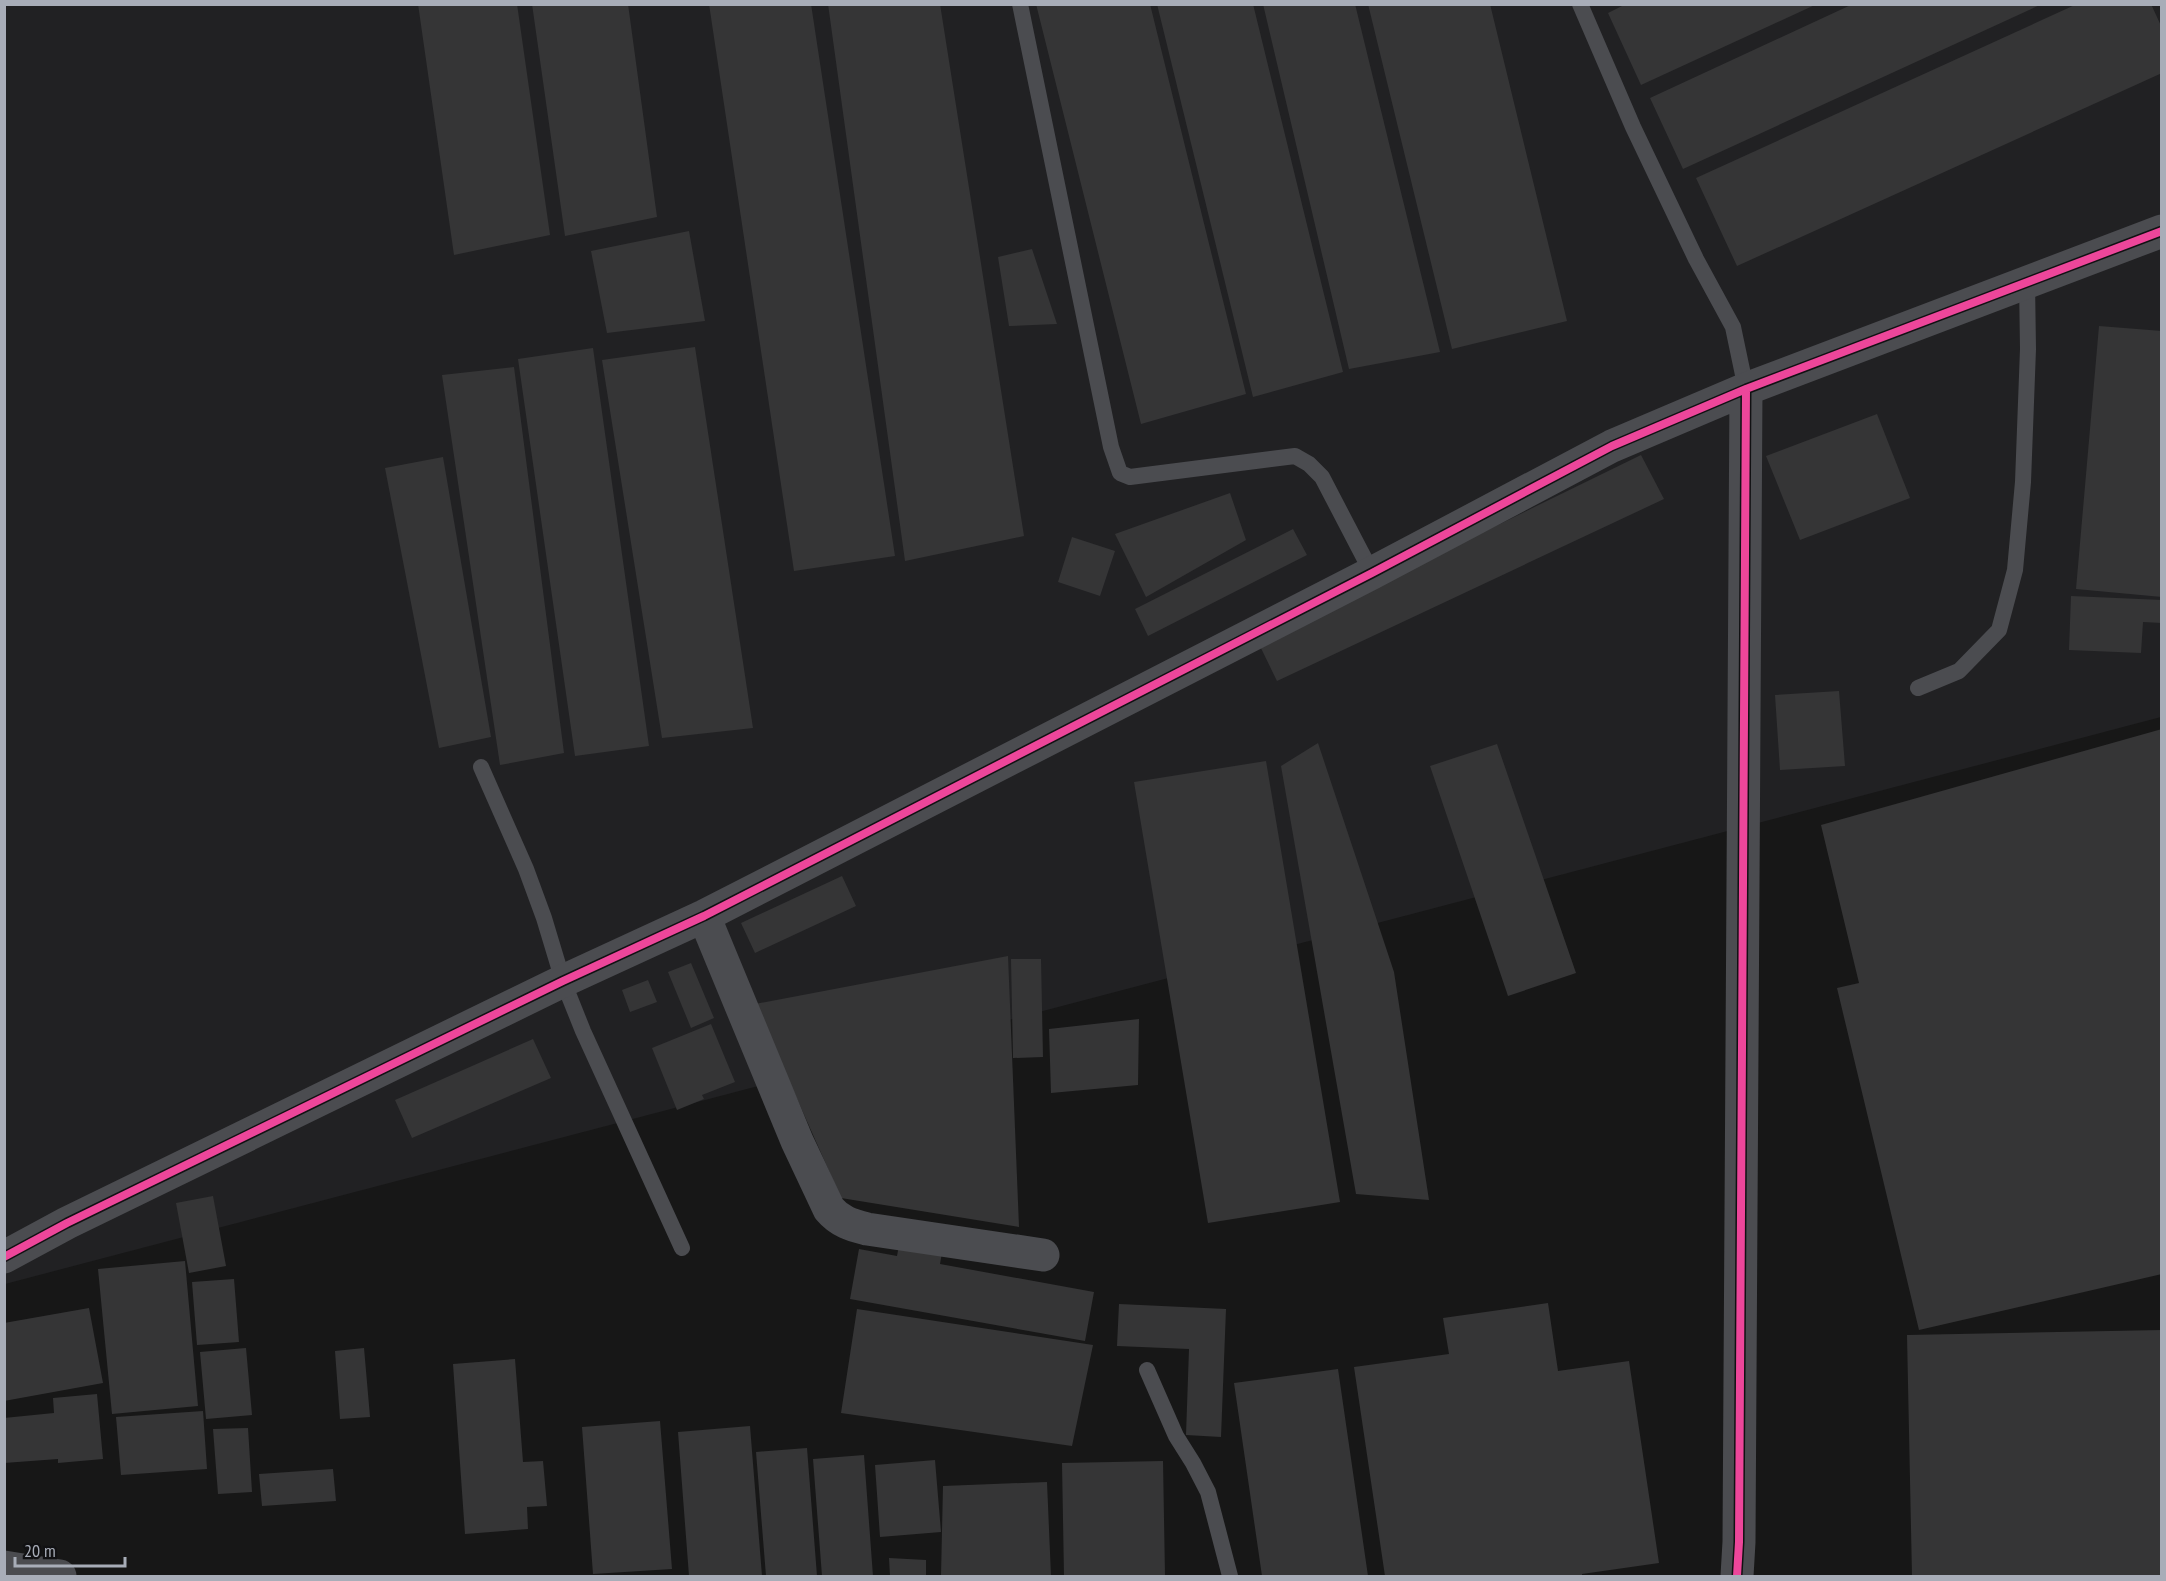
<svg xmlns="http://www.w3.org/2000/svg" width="2166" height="1581" font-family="'PT Sans Narrow',sans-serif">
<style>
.built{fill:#212123}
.building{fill:#353536}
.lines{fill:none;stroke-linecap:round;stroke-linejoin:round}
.lane{stroke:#4b4c50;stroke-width:16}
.street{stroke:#4b4c50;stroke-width:33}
.cycleway-casing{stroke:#111113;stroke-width:11}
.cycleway{stroke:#ed469a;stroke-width:8}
</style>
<rect width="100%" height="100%" fill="#171717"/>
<path class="built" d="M 5,5 L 2161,5 L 2161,717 L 5,1284 Z"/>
<path class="building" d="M 418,4 L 517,4 L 550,235 L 454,255 Z
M 532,4 L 628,4 L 657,217 L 565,236 Z
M 709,4 L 811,4 L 895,556 L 794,571 Z
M 828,4 L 940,4 L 1024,536 L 905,561 Z
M 1036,4 L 1150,4 L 1246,394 L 1141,424 Z
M 1157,4 L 1253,4 L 1343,372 L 1253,397 Z
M 1263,4 L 1355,4 L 1440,352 L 1349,369 Z
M 1368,4 L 1490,4 L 1567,321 L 1452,349 Z
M 1626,4 L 1817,4 L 1641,85 L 1608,13 Z
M 1853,4 L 2042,4 L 1683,169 L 1650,98 Z
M 2077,4 L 2151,4 L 2162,28 L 2162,73 L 1737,266 L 1696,178 Z
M 689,231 L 705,321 L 607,333 L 591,251 Z
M 1032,249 L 1057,324 L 1009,326 L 998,257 Z
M 2099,326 L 2162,331 L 2162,597 L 2076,589 Z
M 695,347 L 753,728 L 662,738 L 602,360 Z
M 593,348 L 649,746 L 575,756 L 518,359 Z
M 514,367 L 564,753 L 500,765 L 442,375 Z
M 1877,414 L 1910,498 L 1800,540 L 1766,456 Z
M 1641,455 L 1664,499 L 1277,681 L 1258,642 Z
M 443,457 L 491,737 L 439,748 L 385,468 Z
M 1230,493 L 1246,540 L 1146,597 L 1115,534 Z
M 1293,529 L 1307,555 L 1148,636 L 1135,609 Z
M 1072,537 L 1115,551 L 1100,596 L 1058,582 Z
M 2071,596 L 2162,600 L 2162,623 L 2143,622 L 2141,653 L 2069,650 Z
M 1839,691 L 1845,766 L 1780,770 L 1775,695 Z
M 2162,729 L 2162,1274 L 1919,1330 L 1837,988 L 1859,983 L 1821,825 Z
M 1318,743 L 1394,972 L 1429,1200 L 1356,1194 L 1281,766 Z
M 1497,744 L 1576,973 L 1508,996 L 1430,766 Z
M 1266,761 L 1340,1202 L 1208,1223 L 1134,782 Z
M 842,876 L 856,906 L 755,953 L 741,923 Z
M 1008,956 L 1019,1227 L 841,1198 L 755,1004 Z
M 1011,959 L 1041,959 L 1043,1057 L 1013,1058 Z
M 691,963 L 714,1018 L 691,1028 L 668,972 Z
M 648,980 L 657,1002 L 630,1012 L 622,990 Z
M 1139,1019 L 1138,1085 L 1051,1093 L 1049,1029 Z
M 711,1024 L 735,1082 L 702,1095 L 704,1099 L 677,1110 L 652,1048 Z
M 533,1039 L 551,1078 L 412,1138 L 395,1100 Z
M 213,1196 L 226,1266 L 189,1273 L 176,1203 Z
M 900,1240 L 943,1247 L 940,1264 L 1094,1292 L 1085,1341 L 850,1299 L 859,1249 L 897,1256 Z
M 185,1261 L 198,1406 L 112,1414 L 98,1269 Z
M 234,1279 L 239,1342 L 197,1345 L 192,1282 Z
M 1548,1303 L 1558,1371 L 1629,1361 L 1659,1563 L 1582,1574 L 1582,1576 L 1385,1576 L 1354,1367 L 1449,1354 L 1443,1318 Z
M 1119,1304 L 1226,1309 L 1221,1437 L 1186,1435 L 1189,1349 L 1117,1346 Z
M 89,1308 L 103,1383 L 4,1401 L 4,1323 Z
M 857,1309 L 1093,1345 L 1072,1446 L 841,1413 Z
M 2162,1330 L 2162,1576 L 1912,1576 L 1907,1335 Z
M 246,1348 L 252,1415 L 206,1419 L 200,1352 Z
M 364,1348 L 370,1417 L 340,1419 L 335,1351 Z
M 515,1359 L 523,1462 L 543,1461 L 547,1506 L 527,1507 L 528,1529 L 465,1534 L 453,1364 Z
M 1338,1369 L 1368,1576 L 1262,1576 L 1234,1383 Z
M 97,1394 L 103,1459 L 58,1463 L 58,1459 L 4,1463 L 4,1418 L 54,1413 L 53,1398 Z
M 203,1411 L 207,1469 L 121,1475 L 116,1417 Z
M 660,1421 L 672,1569 L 593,1574 L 582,1427 Z
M 750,1426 L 762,1576 L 689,1576 L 678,1432 Z
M 248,1428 L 252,1492 L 218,1494 L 213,1429 Z
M 807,1448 L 817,1576 L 766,1576 L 756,1452 Z
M 864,1455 L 873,1576 L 822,1576 L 813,1459 Z
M 935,1460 L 941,1532 L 880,1537 L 875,1465 Z
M 1163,1461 L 1165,1576 L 1064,1576 L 1062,1463 Z
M 333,1469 L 336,1501 L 262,1506 L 259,1474 Z
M 1047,1482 L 1051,1576 L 941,1576 L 943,1486 Z
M 889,1558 L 926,1560 L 926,1576 L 890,1576 Z"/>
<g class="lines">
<path class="lane" d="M 1020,4 L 1111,447 L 1120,473 L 1130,477 L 1295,456 L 1309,464 L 1322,477 L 1372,573
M 1580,4 L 1633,127 L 1696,259 L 1733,327 L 1746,389
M 1918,688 L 1959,671 L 1999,630 L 2015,570 L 2023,482 L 2028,349 L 2027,282
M 481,767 L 526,869 L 544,918 L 563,981 L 583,1031 L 682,1248
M 1147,1370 L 1176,1436 L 1193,1463 L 1208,1492 L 1230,1576"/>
<path class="street" d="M 704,916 L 797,1141 L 829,1209 C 840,1222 852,1225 867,1229 L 1043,1255
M 4,1257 L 67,1223 L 563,981 L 704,916 L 1372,573 L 1612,446 L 1746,389 L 2162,231
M 4,1567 L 60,1576
M 1737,1576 L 1739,1542 L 1746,389"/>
<defs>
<path id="cycleway" d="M 4,1257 L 67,1223 L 563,981 L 704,916 L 1372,573 L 1612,446 L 1746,389 L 2162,231
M 1737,1576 L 1739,1542 L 1746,389"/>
</defs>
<use href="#cycleway" class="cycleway-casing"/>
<use href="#cycleway" class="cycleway"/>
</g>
<rect width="2166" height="1581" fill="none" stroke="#a8adb8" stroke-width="12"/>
<path d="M15 1557v9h110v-9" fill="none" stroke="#a8adb8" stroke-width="3"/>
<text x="24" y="1557" font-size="18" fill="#a8adb8" stroke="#111113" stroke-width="4.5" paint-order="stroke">20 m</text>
</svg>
